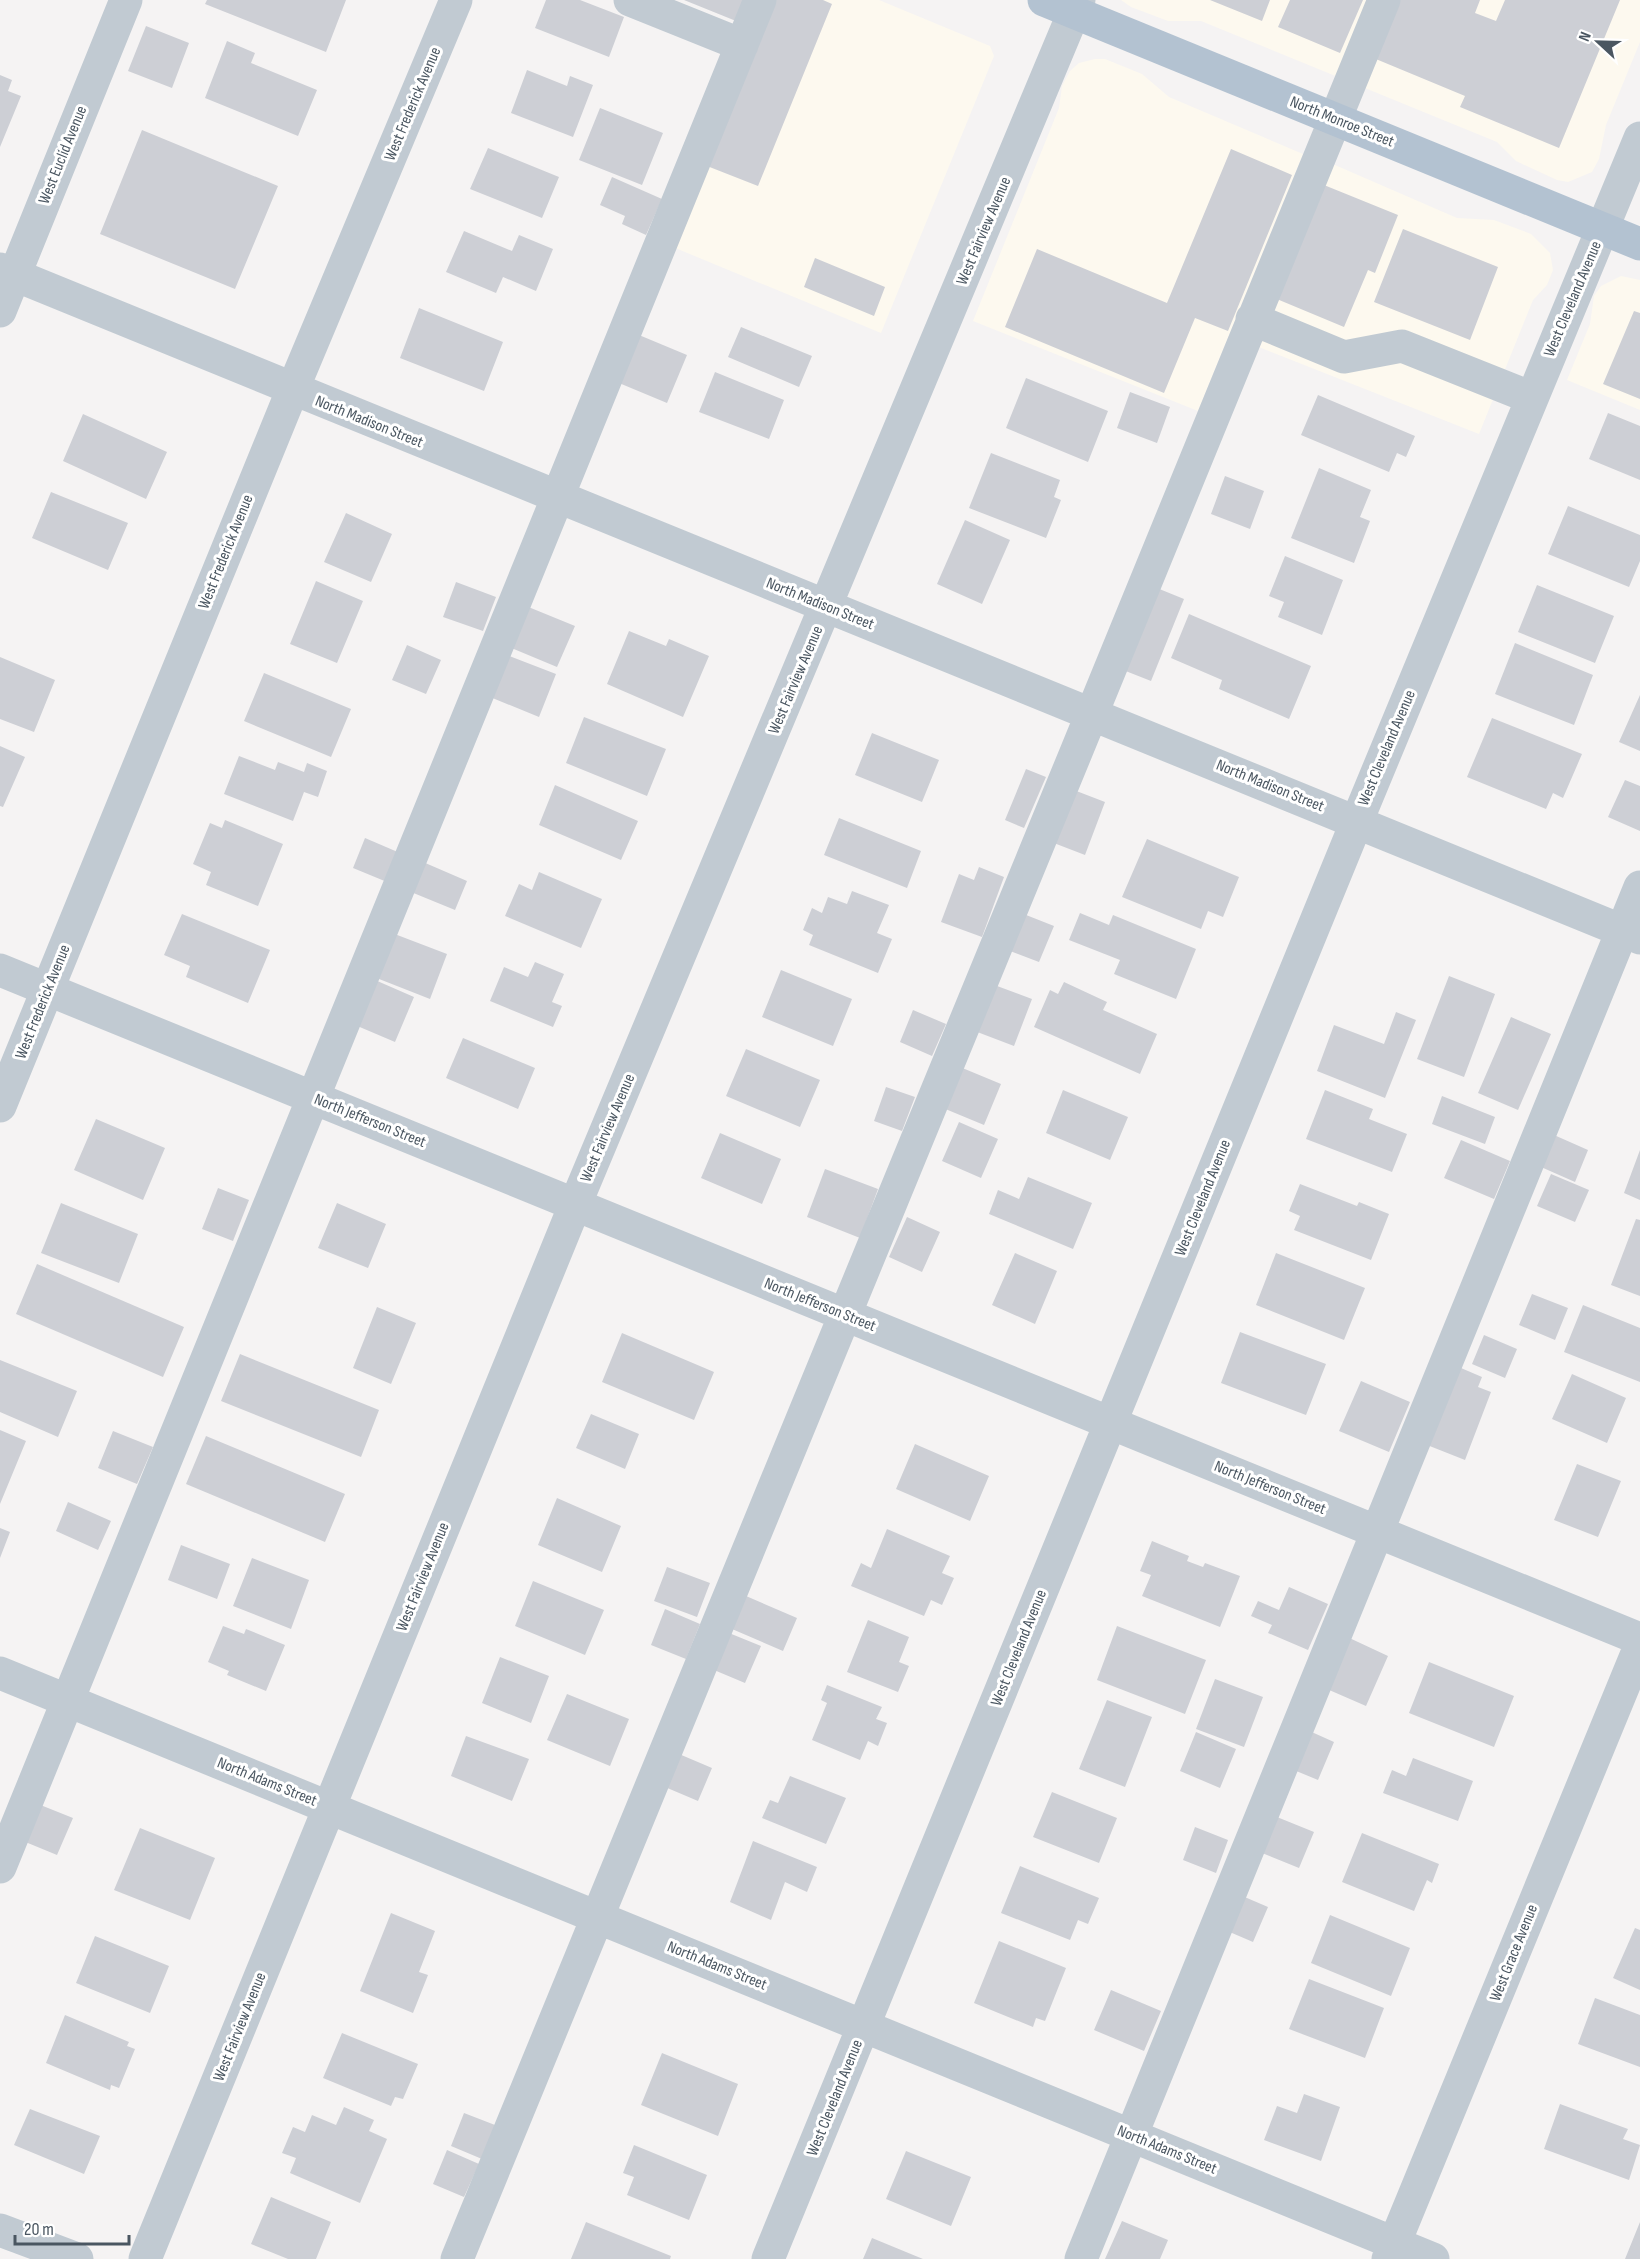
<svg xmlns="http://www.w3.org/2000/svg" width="1640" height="2259" font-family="'Sofia Sans Condensed',sans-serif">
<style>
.commercial{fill:#fdf9ef}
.building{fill:#cdcfd5}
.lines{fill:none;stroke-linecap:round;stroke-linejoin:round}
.minor{stroke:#c1cad2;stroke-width:33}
.major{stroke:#b3c2d1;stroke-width:33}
.labels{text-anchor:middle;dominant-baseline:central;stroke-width:6;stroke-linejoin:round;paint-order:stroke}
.street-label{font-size:16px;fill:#4a5661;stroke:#fff}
</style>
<rect width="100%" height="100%" fill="#f5f3f3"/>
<path class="commercial" d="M 769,0 L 879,0 L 990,46 L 994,56 L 881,333 L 668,245 Z
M 1121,0 L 1640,0 L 1640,42 L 1606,125 L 1599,159 L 1592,172 L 1568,182 L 1557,180 L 1516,161 L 1497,142 L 1201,21 L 1168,21 L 1131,7 Z
M 1095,59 L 1105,59 L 1142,74 L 1169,97 L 1303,154 L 1198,411 L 973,321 L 1059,108 L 1062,86 L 1070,71 L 1079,63 Z
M 1328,162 L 1457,218 L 1494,220 L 1531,234 L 1550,253 L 1553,270 L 1547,285 L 1533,300 L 1479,434 L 1251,344 Z
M 1621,276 L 1640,280 L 1640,410 L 1567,380 L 1590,324 L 1594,296 L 1601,286 Z"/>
<path class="building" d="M 207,0 L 346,0 L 326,52 L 205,4 Z
M 546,0 L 580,0 L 624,17 L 609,57 L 535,28 Z
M 684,0 L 744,0 L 736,21 Z
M 774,0 L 823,0 L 832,4 L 758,186 L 707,166 Z
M 1210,0 L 1270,0 L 1262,21 Z
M 1290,0 L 1363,0 L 1340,53 L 1278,27 Z
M 1394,0 L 1480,0 L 1475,13 L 1496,21 L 1505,0 L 1620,0 L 1559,148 L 1460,107 L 1465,96 L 1371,57 Z
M 146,26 L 189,43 L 172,88 L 128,71 Z
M 227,41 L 255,53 L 251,63 L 317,90 L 298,136 L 205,98 Z
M 527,70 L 567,86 L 570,76 L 593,85 L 573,137 L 511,113 Z
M 0,75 L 12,80 L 8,91 L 21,96 L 0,147 Z
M 600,108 L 663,133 L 642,185 L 579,160 Z
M 142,130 L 278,186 L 235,289 L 100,234 Z
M 488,148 L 559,177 L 542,218 L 470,189 Z
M 1231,149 L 1292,175 L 1228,331 L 1195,318 L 1164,393 L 1005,327 L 1037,249 L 1167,303 Z
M 612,177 L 662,199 L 646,235 L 622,224 L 625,216 L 600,205 Z
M 1319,183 L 1398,215 L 1375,273 L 1368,270 L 1344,327 L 1272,297 Z
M 1403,229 L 1498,267 L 1470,340 L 1374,302 Z
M 464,231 L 512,251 L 519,235 L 553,249 L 536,291 L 503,277 L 496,293 L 446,272 Z
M 815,258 L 885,287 L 874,316 L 804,287 Z
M 419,308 L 503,342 L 484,391 L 400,358 Z
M 1634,311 L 1640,313 L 1640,399 L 1603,384 Z
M 741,327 L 812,356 L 799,387 L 728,357 Z
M 639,335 L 687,355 L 667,403 L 619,383 Z
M 715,372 L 784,400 L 769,439 L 699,412 Z
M 1026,378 L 1108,411 L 1088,462 L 1006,428 Z
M 1130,392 L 1170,407 L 1157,443 L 1117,428 Z
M 1318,395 L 1415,436 L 1406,457 L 1397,453 L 1389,472 L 1301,435 Z
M 1608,413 L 1640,426 L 1640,480 L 1589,459 Z
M 83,414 L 167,452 L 146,499 L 63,461 Z
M 991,453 L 1060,480 L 1054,497 L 1061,500 L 1046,538 L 969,508 Z
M 1319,468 L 1371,490 L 1360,517 L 1370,521 L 1354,563 L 1291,538 Z
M 1225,476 L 1264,491 L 1250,529 L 1211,514 Z
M 51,492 L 128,523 L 108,570 L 32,538 Z
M 1568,506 L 1640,535 L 1640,561 L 1629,587 L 1548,554 Z
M 346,513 L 392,534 L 371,582 L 324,562 Z
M 965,520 L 1010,540 L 982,604 L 937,584 Z
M 1285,556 L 1343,580 L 1322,635 L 1278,617 L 1284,602 L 1269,596 Z
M 316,581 L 363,601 L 337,663 L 290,644 Z
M 456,582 L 496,597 L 483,631 L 443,617 Z
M 1537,585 L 1614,616 L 1595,663 L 1518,632 Z
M 1152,586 L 1184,599 L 1151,681 L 1118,668 Z
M 526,606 L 575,626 L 557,667 L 509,647 Z
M 1189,614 L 1311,666 L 1289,719 L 1219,689 L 1222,680 L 1171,658 Z
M 629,631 L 666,646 L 669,639 L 709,656 L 683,717 L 607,684 Z
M 1515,643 L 1593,675 L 1574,725 L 1495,694 Z
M 407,645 L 441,660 L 426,694 L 392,680 Z
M 507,655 L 556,674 L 539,717 L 490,697 Z
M 0,657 L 55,680 L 34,732 L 0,719 Z
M 264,673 L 351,709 L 331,757 L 244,721 Z
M 1640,695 L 1640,751 L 1619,742 Z
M 584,717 L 666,749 L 647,796 L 566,763 Z
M 1492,718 L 1582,754 L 1563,798 L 1553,793 L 1546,809 L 1467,777 Z
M 872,733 L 939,760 L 922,802 L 855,775 Z
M 0,746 L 25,757 L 3,807 L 0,806 Z
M 239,756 L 275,770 L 278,762 L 304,772 L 307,763 L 327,771 L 318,797 L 304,792 L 293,821 L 224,794 Z
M 1026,769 L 1046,777 L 1024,828 L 1005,820 Z
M 1625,780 L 1640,786 L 1640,831 L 1608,817 Z
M 555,785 L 638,821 L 621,860 L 539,825 Z
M 1066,787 L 1105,802 L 1085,855 L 1046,840 Z
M 839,818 L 921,851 L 907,888 L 824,855 Z
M 225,820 L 283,844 L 258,906 L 206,885 L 211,872 L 193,864 L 210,823 L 222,828 Z
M 365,838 L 400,853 L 387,882 L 353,868 Z
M 1147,839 L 1239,877 L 1223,917 L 1208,911 L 1201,929 L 1122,897 Z
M 423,862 L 467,881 L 455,910 L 411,892 Z
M 979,867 L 1004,877 L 982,937 L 941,922 L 959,874 L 974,880 Z
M 539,872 L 602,899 L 581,948 L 505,916 L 519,884 L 532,890 Z
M 852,891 L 889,905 L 877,933 L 892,939 L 878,973 L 809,945 L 813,935 L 803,930 L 812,908 L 822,913 L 828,897 L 847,904 Z
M 1016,911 L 1054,926 L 1039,962 L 1002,948 Z
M 1080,913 L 1109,925 L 1113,915 L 1196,949 L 1176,999 L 1114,974 L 1120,960 L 1069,940 Z
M 182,914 L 270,950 L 248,1003 L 186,977 L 190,966 L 164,955 Z
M 392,933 L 447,954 L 430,999 L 374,977 Z
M 535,962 L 564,974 L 552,1002 L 562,1006 L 553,1027 L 490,1001 L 504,967 L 528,977 Z
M 781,970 L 852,999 L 833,1046 L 762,1017 Z
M 1449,976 L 1495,994 L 1464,1077 L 1417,1059 Z
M 375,980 L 414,997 L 395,1042 L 355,1025 Z
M 1064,982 L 1107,1002 L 1103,1010 L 1157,1034 L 1140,1074 L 1034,1027 L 1050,990 L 1058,994 Z
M 989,983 L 1032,999 L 1014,1046 L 972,1030 Z
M 913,1010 L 946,1024 L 932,1056 L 900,1042 Z
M 1396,1012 L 1416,1020 L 1385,1098 L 1317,1071 L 1334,1025 L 1384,1044 Z
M 1511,1017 L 1551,1034 L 1518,1110 L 1478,1093 Z
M 463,1038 L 535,1068 L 518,1109 L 446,1078 Z
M 746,1049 L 820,1080 L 800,1127 L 726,1096 Z
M 960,1067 L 1001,1084 L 984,1125 L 943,1108 Z
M 886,1087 L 915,1097 L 902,1131 L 874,1121 Z
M 1063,1090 L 1128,1117 L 1110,1160 L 1046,1133 Z
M 1325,1090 L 1373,1109 L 1369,1119 L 1407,1134 L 1392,1172 L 1306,1139 Z
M 1442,1096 L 1495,1117 L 1485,1144 L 1432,1124 Z
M 96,1119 L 165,1148 L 143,1200 L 74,1170 Z
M 959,1122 L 998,1139 L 981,1178 L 942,1161 Z
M 720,1133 L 781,1159 L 762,1204 L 701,1178 Z
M 1554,1135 L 1588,1150 L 1575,1182 L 1541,1167 Z
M 1461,1140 L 1510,1161 L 1494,1199 L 1444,1178 Z
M 1640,1150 L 1640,1200 L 1624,1193 Z
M 825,1169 L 878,1189 L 860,1238 L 807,1217 Z
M 1551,1174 L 1589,1190 L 1575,1222 L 1537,1206 Z
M 1028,1177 L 1092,1203 L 1073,1249 L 989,1214 L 998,1190 L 1019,1199 Z
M 1300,1184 L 1357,1206 L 1359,1202 L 1389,1214 L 1371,1260 L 1294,1230 L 1300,1216 L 1289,1211 Z
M 218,1188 L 249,1200 L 233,1241 L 202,1229 Z
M 61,1203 L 138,1234 L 119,1283 L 41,1253 Z
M 337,1203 L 386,1224 L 368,1268 L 318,1248 Z
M 907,1217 L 940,1232 L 922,1272 L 889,1257 Z
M 1636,1219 L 1640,1220 L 1640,1296 L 1611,1285 Z
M 1015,1253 L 1057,1271 L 1035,1324 L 992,1305 Z
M 1276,1253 L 1365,1288 L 1344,1340 L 1256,1305 Z
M 37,1264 L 184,1327 L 163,1377 L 16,1314 Z
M 1532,1294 L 1568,1308 L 1555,1340 L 1519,1325 Z
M 1583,1305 L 1640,1328 L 1640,1382 L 1564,1352 Z
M 377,1307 L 416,1323 L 391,1384 L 353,1368 Z
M 1240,1332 L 1326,1364 L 1306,1415 L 1221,1383 Z
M 622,1333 L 714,1372 L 694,1420 L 602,1382 Z
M 1484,1335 L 1517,1349 L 1505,1378 L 1472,1364 Z
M 240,1354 L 379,1410 L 361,1457 L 221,1401 Z
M 0,1360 L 77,1391 L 58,1437 L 0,1412 Z
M 1461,1368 L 1482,1377 L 1478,1387 L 1491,1392 L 1465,1460 L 1422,1443 Z
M 1572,1374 L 1626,1398 L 1607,1443 L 1552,1419 Z
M 1361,1381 L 1410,1402 L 1389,1452 L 1339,1431 Z
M 591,1414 L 639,1434 L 625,1469 L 576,1448 Z
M 0,1430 L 26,1441 L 0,1504 Z
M 113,1431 L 153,1447 L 137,1484 L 98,1468 Z
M 206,1436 L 345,1494 L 325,1542 L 186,1484 Z
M 915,1444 L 989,1476 L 970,1521 L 896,1489 Z
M 1577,1464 L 1621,1481 L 1598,1537 L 1554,1520 Z
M 557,1498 L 621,1526 L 602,1572 L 538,1545 Z
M 68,1502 L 111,1521 L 98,1550 L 56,1531 Z
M 0,1528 L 10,1532 L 0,1558 Z
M 887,1529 L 950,1556 L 942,1573 L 954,1578 L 942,1605 L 931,1600 L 924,1616 L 851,1586 L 861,1563 L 871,1568 Z
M 1152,1541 L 1189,1556 L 1187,1561 L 1203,1567 L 1205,1563 L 1240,1576 L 1220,1627 L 1142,1596 L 1151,1575 L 1140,1571 Z
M 181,1545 L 230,1564 L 217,1599 L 168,1580 Z
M 252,1558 L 309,1580 L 291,1629 L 233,1606 Z
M 667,1567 L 710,1583 L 697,1617 L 654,1601 Z
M 533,1581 L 604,1610 L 585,1655 L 515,1626 Z
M 1289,1587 L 1328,1604 L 1308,1650 L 1268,1633 L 1272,1625 L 1251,1616 L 1258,1601 L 1279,1610 Z
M 746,1596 L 797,1618 L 783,1651 L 732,1629 Z
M 665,1609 L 700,1624 L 686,1659 L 651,1645 Z
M 868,1620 L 909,1637 L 899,1662 L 909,1666 L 898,1692 L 847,1672 Z
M 223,1626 L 244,1634 L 246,1629 L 285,1645 L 266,1691 L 227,1675 L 229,1671 L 208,1662 Z
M 1117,1626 L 1206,1660 L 1185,1714 L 1097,1680 Z
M 729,1633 L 761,1646 L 745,1683 L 714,1670 Z
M 1343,1635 L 1388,1656 L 1366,1706 L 1320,1686 Z
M 500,1657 L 549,1676 L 531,1723 L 482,1703 Z
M 1429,1662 L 1514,1696 L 1494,1747 L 1409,1713 Z
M 1215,1679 L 1263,1697 L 1244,1747 L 1196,1729 Z
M 827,1685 L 882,1707 L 876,1719 L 887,1723 L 878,1746 L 868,1741 L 860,1760 L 812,1740 L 827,1703 L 821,1700 Z
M 567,1694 L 629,1719 L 610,1766 L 547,1740 Z
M 1107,1700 L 1152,1717 L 1125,1787 L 1079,1769 Z
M 1305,1729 L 1334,1742 L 1318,1780 L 1289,1768 Z
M 1196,1732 L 1236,1749 L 1220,1788 L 1180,1771 Z
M 466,1736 L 529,1759 L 512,1801 L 451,1776 Z
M 679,1754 L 712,1768 L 698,1801 L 665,1787 Z
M 1413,1758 L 1473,1781 L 1458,1821 L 1383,1793 L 1392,1770 L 1406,1776 Z
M 790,1776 L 846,1798 L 826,1844 L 762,1818 L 770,1800 L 778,1803 Z
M 1052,1792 L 1117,1818 L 1099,1863 L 1033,1837 Z
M 38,1804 L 73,1818 L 57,1855 L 23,1841 Z
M 1272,1815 L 1314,1832 L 1299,1868 L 1257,1851 Z
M 1195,1827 L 1228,1840 L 1216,1873 L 1183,1860 Z
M 140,1828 L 215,1858 L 190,1920 L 114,1890 Z
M 1362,1833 L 1439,1864 L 1432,1883 L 1427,1880 L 1414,1911 L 1342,1882 Z
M 753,1841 L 817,1867 L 807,1892 L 785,1882 L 771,1920 L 730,1902 Z
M 1020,1866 L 1099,1898 L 1088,1924 L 1078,1920 L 1070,1940 L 1001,1913 Z
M 1240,1895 L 1268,1907 L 1253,1942 L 1225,1930 Z
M 391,1913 L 435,1931 L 419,1972 L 428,1975 L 413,2013 L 360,1991 Z
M 1330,1915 L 1410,1948 L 1391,1996 L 1311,1963 Z
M 1635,1928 L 1640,1930 L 1640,1990 L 1613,1978 Z
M 95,1936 L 169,1966 L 150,2013 L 76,1983 Z
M 999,1941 L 1066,1968 L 1045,2021 L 1036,2018 L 1033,2027 L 974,2003 Z
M 1309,1979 L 1384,2008 L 1365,2058 L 1289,2029 Z
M 1111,1990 L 1161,2011 L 1144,2051 L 1094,2030 Z
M 1595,1998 L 1640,2015 L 1640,2067 L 1578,2044 Z
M 65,2015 L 129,2042 L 127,2046 L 135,2049 L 119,2088 L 111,2085 L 110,2090 L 46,2063 Z
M 342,2033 L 418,2064 L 403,2099 L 395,2097 L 391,2106 L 323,2078 Z
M 662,2053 L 738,2084 L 718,2136 L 641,2105 Z
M 1304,2094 L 1340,2107 L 1321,2161 L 1264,2140 L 1277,2106 L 1297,2113 Z
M 1560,2104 L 1628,2129 L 1623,2139 L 1640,2145 L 1629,2180 L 1544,2149 Z
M 344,2107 L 374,2120 L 369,2131 L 387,2139 L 360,2203 L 290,2173 L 296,2158 L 282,2153 L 293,2127 L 305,2132 L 312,2115 L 336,2125 Z
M 30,2109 L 100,2136 L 84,2174 L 14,2145 Z
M 464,2113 L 495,2125 L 482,2159 L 451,2146 Z
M 634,2145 L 707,2175 L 689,2220 L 627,2195 L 634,2177 L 623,2173 Z
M 447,2150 L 479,2164 L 464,2197 L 433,2184 Z
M 906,2151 L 971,2177 L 951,2226 L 886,2199 Z
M 271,2197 L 331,2222 L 316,2259 L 288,2259 L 251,2244 Z
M 1122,2221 L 1168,2240 L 1160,2259 L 1105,2259 Z
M 586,2222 L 671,2256 L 670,2259 L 571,2259 Z
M 1640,2222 L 1640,2259 L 1625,2259 Z
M 872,2238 L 923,2259 L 863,2259 Z"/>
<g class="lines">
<path class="minor" d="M 630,0 L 742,45
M 0,269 L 1640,938
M 0,311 L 126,0
M 1252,319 L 1344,357 L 1402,346 L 1532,398
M 0,970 L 1640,1639
M 0,1106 L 292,391 L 456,0
M 0,1673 L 1433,2259
M 0,1867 L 760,0
M 0,2230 L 77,2259
M 145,2259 L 575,1205 L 1079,0
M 457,2259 C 769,1507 1075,753 1384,0
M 768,2259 L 1357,821 L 1640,138
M 1081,2259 L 1640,887
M 1388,2259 L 1640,1646"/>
<path class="major" d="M 1044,0 L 1640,244"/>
</g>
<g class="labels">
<g class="street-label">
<text transform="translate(413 104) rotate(-67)">West Frederick Avenue</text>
<text transform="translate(1342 122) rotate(22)">North Monroe Street</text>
<text transform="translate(63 155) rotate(-68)">West Euclid Avenue</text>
<text transform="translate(984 231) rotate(-67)">West Fairview Avenue</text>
<text transform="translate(1573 299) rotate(-67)">West Cleveland Avenue</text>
<text transform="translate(369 422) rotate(22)">North Madison Street</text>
<text transform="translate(226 552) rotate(-68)">West Frederick Avenue</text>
<text transform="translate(820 604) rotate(22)">North Madison Street</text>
<text transform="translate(796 680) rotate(-67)">West Fairview Avenue</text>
<text transform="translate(1387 748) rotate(-67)">West Cleveland Avenue</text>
<text transform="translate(1270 786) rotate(22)">North Madison Street</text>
<text transform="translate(43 1002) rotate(-68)">West Frederick Avenue</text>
<text transform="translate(370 1121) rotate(22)">North Jefferson Street</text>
<text transform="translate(608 1128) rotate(-67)">West Fairview Avenue</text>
<text transform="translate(1203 1198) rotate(-68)">West Cleveland Avenue</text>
<text transform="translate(820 1305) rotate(22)">North Jefferson Street</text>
<text transform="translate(1270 1488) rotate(22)">North Jefferson Street</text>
<text transform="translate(423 1577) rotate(-68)">West Fairview Avenue</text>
<text transform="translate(1019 1648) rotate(-68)">West Cleveland Avenue</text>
<text transform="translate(267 1782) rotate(22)">North Adams Street</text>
<text transform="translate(1514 1953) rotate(-68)">West Grace Avenue</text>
<text transform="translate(717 1966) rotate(22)">North Adams Street</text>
<text transform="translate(240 2027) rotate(-68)">West Fairview Avenue</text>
<text transform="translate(835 2098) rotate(-68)">West Cleveland Avenue</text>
<text transform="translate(1167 2150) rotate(22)">North Adams Street</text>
</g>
</g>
<g transform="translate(1598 42) rotate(292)" stroke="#ffffff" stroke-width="4.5" paint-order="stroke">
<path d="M0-4.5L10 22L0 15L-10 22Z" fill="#4a5661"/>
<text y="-9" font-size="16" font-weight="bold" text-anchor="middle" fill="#4a5661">N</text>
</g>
<path d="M15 2235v9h114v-9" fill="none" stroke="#4a5661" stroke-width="3"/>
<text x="24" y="2235" font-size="18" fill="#4a5661" stroke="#ffffff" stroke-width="4.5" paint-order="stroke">20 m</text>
</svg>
